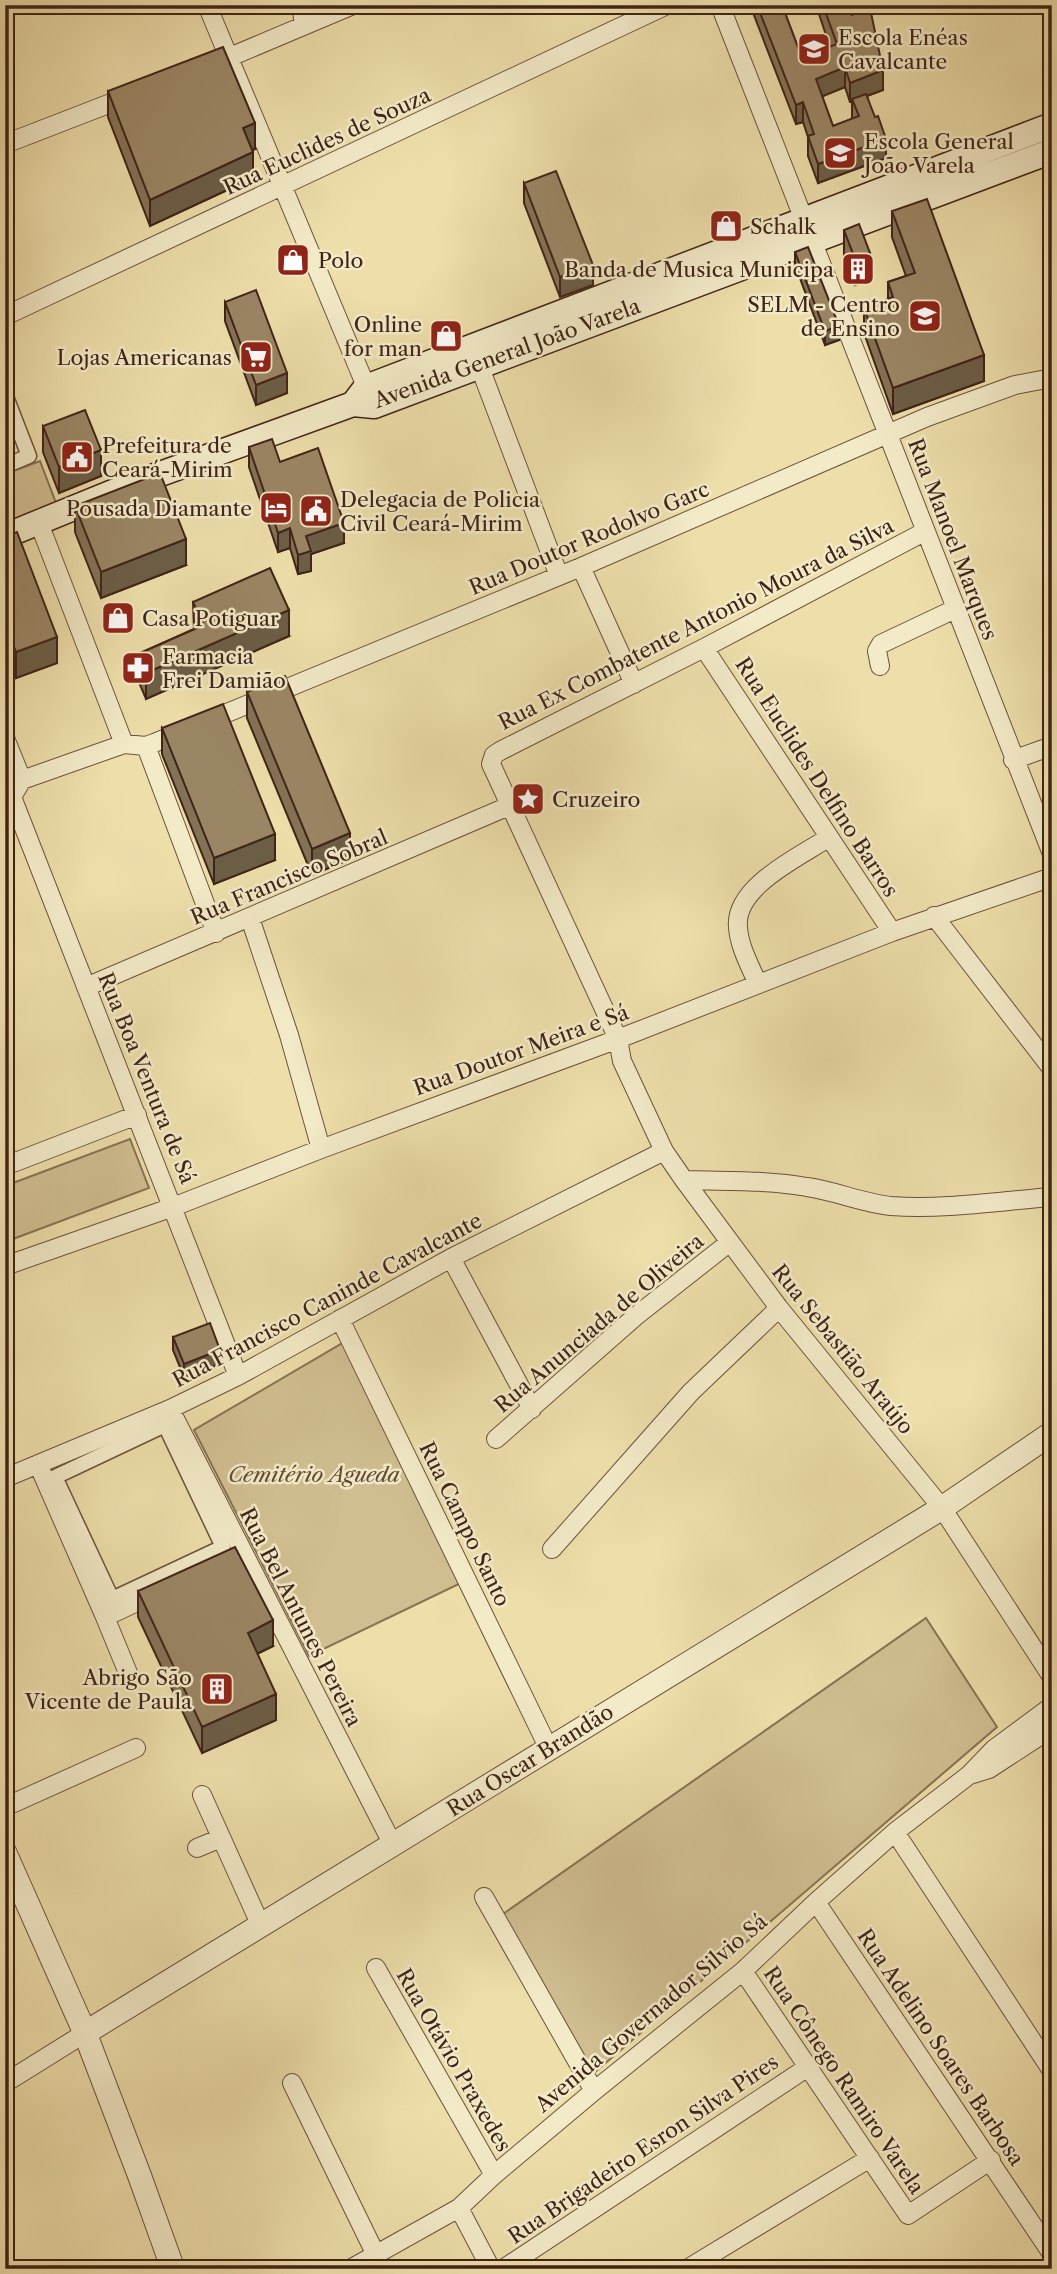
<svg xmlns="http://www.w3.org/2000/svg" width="1057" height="2274" font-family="'Libre Caslon Text',serif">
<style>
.green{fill:#d0be91;stroke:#887154;stroke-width:2}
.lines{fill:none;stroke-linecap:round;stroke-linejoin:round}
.pedestrian-casing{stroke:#6b523c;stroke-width:17}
.minor-casing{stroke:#6b523c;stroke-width:20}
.tertiary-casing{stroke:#6b523c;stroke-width:25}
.secondary-casing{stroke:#402418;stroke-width:27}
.pedestrian{stroke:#f3eac8;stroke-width:14}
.minor{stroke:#f3eac8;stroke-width:18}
.tertiary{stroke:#f3eac8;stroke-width:23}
.secondary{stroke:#f3eac8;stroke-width:24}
.wall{fill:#847256;stroke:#402418;stroke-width:2;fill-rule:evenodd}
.shaded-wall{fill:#6c5d46;stroke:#402418;stroke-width:2}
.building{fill:#9a8564;stroke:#402418;stroke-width:2}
.labels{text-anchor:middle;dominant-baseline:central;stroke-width:5;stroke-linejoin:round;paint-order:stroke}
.poi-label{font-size:21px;fill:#402418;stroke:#f3eac8;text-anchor:start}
.street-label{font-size:21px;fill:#402418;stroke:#f3eac8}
.park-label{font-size:21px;font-style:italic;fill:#644a36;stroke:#f3eac8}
</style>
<rect width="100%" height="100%" fill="#eddeaa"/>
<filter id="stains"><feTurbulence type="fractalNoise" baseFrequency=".00286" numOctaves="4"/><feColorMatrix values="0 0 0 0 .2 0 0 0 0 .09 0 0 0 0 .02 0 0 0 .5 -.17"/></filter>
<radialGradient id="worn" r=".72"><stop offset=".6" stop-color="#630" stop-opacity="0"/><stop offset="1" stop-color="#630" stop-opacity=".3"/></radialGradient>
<path class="green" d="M 40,461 L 56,503 L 5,523 L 5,474 Z
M 130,1139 L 149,1188 L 5,1242 L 5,1186 Z
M 346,1341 L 463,1582 L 309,1656 L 194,1430 Z
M 926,1618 L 997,1727 L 594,2073 L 503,1914 Z"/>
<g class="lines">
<defs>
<path id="pedestrian" d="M 5,394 L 29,456 L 5,466
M 165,1425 L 223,1547 L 112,1599 L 55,1477 Z"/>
<path id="minor" d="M 207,5 L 370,396
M 301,5 L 304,25
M 720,5 L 1052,854
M 218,62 L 353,5
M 5,144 L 129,96
M 5,316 L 667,5
M 479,365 L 559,576
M 39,523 L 124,744
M 924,532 L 704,648 L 500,751 L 494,755 L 491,764 L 618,1039 L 622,1061 L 664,1151 L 684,1180 L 779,1308 L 942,1508 L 1052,1677
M 581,567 L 634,684
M 704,648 L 892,932
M 880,666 L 877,651 L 881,644 L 955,609
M 5,738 L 22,780
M 146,746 L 216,933
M 1013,760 L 1052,746
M 12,797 L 22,780 L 124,744 L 146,746 L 154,743 L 581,567 L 927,417 L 1015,385 L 1052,378
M 12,797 L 238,1376
M 934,916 L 1052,1069
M 250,918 L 289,1035 L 321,1149
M 758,984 C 750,966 739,946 738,927 C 734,887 799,857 828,838
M 86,987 L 509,806
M 5,1166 L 137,1115
M 684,1180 C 725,1181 767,1180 807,1187 C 836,1191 862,1203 891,1206 C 944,1210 999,1201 1052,1197
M 451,1258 L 532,1409
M 5,1266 L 173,1207 L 321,1149 L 618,1039 L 892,932 L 1052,877
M 340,1319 L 549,1749
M 170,1409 L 393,1845
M 496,1439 L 636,1316 L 730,1242
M 38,1464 L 105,1617 L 160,1591
M 5,1478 L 170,1409 L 238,1376 L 451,1258 L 664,1151
M 552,1549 L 691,1392 L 779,1308
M 105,1617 L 128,1673
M 973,1774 L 989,1769 L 1052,1728
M 202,1795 L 261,1926
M 5,1807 L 136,1748
M 895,1832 L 1052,2071
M 197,1848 L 221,1838
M 484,1897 L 594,2091
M 816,1902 L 1052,2254
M 376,1968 L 494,2175
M 743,1971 L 908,2215 L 991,2160
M 5,2083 L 85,2033
M 292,2083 L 376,2255
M 459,2208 L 491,2269
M 350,2269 L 459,2208 L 494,2175 L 594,2091 L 743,1971 L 816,1902 L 895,1832 L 969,1775 L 994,1749 L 1052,1706
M 503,2269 L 808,2067
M 687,2269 L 870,2158"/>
<path id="tertiary" d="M 5,1853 L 85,2033 L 140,2177 L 173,2269
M 85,2033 L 942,1508 L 1052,1433"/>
<path id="secondary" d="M 353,404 L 366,387 L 1052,125
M 5,536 L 130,485 L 353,404 L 374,406 L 1052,151"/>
</defs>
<use href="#pedestrian" class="pedestrian-casing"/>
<use href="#minor" class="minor-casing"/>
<use href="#tertiary" class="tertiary-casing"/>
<use href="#secondary" class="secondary-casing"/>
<use href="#pedestrian" class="pedestrian"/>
<use href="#minor" class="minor"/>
<use href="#tertiary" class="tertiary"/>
<use href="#secondary" class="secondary"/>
</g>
<path class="wall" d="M 752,5 L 782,5 L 802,58 L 830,47 L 816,5 L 849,5 L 883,90 L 867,96 L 886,158 L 818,183 L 808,156 L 808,137 L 803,122 L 796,124 L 752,10 ZM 845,87 L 850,102 L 852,102 L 852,119 L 833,126 L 822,96 Z
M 108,91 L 255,149 L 252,150 L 253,178 L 150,226 L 108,117 Z
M 524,183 L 593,285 L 560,297 L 524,203 Z
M 892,211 L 984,381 L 893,414 L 864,333 L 864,308 L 888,299 L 888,282 L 906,276 L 892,237 Z
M 844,230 L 870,279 L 855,285 L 844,256 Z
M 795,252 L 839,340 L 825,345 L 795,265 Z
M 225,302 L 287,393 L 256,405 L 225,321 Z
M 43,426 L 101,476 L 59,493 L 43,452 Z
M 249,447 L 280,462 L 344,543 L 311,554 L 311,571 L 298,574 L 290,548 L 278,552 L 249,467 Z
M 75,506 L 186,565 L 101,598 L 75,532 Z
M 5,537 L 57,663 L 16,678 L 5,650 Z
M 193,602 L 289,636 L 146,699 L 138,680 L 138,654 L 194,629 Z
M 247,692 L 350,859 L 312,875 L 247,718 Z
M 162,728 L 275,860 L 214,884 L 162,754 Z
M 173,1337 L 220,1364 L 184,1377 L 173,1350 Z
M 138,1591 L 273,1646 L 257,1654 L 276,1720 L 202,1753 L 138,1617 Z"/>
<path class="shaded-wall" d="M 845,67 L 845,87 L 816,99 L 816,79 Z
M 883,70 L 883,90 L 853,101 L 852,99 L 852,102 L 850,102 L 850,83 Z
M 803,102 L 803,122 L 796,124 L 796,105 Z
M 255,123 L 255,149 L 243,154 L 243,128 Z
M 886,139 L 886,158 L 818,183 L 818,164 Z
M 253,152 L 253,178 L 150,226 L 150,200 Z
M 870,253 L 870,279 L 855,285 L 855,259 Z
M 593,265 L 593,285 L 560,297 L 560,277 Z
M 839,326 L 839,340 L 825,345 L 825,331 Z
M 984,355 L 984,381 L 893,414 L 893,388 Z
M 287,373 L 287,393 L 256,405 L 256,385 Z
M 101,450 L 101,476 L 59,493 L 59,467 Z
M 344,523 L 344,543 L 311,554 L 311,571 L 298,574 L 298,555 L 306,536 Z
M 290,528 L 290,548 L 278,552 L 278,533 Z
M 186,539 L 186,565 L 101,598 L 101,572 Z
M 289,610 L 289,636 L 146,699 L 146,673 Z
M 57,637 L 57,663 L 16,678 L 16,652 Z
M 350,833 L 350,859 L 312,875 L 312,849 Z
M 275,834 L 275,860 L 214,884 L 214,858 Z
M 220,1350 L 220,1364 L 184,1377 L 184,1364 Z
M 273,1620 L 273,1646 L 248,1658 L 248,1633 Z
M 276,1694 L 276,1720 L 202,1753 L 202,1727 Z"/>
<path class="building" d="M 757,5 L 782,5 L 802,58 L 837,44 L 823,5 L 849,5 L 852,15 L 870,8 L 883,70 L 850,83 L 845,67 L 816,79 L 833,126 L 859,116 L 852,99 L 866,94 L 875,117 L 878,116 L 886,139 L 818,164 L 808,136 L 814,134 L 803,102 L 796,105 Z
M 223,47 L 255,123 L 243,128 L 253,152 L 150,200 L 108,91 Z
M 556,171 L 593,265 L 560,277 L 524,183 Z
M 927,199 L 984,355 L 893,388 L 864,308 L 893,297 L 888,282 L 915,273 L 892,211 Z
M 859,224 L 870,253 L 855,259 L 844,230 Z
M 808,247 L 839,326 L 825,331 L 795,252 Z
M 256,290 L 287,373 L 256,385 L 225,302 Z
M 85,410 L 101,450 L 59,467 L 43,426 Z
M 272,439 L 280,462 L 318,448 L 344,523 L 306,536 L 311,551 L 298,555 L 290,528 L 278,533 L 249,447 Z
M 160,473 L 186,539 L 101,572 L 75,506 Z
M 17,532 L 57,637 L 16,652 L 5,624 L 5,537 Z
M 270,568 L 289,610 L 146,673 L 138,654 L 204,625 L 193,602 Z
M 285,676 L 350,833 L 312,849 L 247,692 Z
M 223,704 L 275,834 L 214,858 L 162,728 Z
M 210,1323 L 220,1350 L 184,1364 L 173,1337 Z
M 235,1547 L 273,1620 L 248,1633 L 276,1694 L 202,1727 L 138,1591 Z"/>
<defs>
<symbol id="school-square" viewBox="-11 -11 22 22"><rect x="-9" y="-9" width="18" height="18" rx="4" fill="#8f2418" stroke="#f3eac8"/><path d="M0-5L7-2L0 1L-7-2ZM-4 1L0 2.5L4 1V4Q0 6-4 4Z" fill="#fff"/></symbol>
<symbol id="shop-square" viewBox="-11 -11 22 22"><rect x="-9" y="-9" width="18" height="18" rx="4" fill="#8f2418" stroke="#f3eac8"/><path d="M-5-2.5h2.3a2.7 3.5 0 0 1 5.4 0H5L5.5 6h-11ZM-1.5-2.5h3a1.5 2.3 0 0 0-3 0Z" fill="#fff"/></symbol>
<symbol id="building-square" viewBox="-11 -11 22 22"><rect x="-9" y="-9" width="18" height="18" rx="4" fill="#8f2418" stroke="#f3eac8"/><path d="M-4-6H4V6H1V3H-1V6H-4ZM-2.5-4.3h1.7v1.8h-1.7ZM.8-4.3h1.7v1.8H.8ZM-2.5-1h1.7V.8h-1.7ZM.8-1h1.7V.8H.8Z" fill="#fff"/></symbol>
<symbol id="supermarket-square" viewBox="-11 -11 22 22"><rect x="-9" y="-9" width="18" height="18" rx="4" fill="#8f2418" stroke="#f3eac8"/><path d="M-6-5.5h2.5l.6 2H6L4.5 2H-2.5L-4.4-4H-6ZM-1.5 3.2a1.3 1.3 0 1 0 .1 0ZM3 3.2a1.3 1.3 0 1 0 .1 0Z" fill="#fff"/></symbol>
<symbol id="civic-square" viewBox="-11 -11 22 22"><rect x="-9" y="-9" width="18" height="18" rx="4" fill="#8f2418" stroke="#f3eac8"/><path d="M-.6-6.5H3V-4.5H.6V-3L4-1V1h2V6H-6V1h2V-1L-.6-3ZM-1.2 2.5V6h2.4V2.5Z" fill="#fff"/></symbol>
<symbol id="hotel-square" viewBox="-11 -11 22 22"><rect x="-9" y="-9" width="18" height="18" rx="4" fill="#8f2418" stroke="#f3eac8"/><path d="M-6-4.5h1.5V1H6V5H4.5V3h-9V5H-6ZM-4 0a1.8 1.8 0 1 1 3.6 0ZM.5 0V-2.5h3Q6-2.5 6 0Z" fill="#fff"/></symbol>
<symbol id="pharmacy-square" viewBox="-11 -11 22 22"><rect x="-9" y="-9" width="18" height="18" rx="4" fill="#8f2418" stroke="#f3eac8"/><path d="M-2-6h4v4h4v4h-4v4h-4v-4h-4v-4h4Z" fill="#fff"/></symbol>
<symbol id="sight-square" viewBox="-11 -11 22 22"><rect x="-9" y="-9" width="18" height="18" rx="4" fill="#8f2418" stroke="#f3eac8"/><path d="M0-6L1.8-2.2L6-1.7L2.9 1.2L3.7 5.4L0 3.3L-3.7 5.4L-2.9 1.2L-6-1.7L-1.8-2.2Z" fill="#fff"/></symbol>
</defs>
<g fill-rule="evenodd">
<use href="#school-square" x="795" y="30" width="38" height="38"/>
<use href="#school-square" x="821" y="134" width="38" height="38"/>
<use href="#shop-square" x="707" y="207" width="38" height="38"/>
<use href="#shop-square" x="274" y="241" width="38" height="38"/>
<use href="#building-square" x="839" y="250" width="38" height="38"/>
<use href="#school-square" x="906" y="297" width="38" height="38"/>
<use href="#shop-square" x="427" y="317" width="38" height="38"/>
<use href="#supermarket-square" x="237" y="338" width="38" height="38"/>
<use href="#civic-square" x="58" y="438" width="38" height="38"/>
<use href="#hotel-square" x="257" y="489" width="38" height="38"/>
<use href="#civic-square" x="297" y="492" width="38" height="38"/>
<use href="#shop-square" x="99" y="599" width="38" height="38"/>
<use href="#pharmacy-square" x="119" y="649" width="38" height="38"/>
<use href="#sight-square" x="509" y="780" width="38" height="38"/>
<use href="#building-square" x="198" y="1670" width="38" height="38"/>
</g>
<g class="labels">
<g class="poi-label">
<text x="838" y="37">Escola Enéas<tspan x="838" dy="24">Cavalcante</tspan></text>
<text x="864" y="141">Escola General<tspan x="864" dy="24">João Varela</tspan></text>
<text x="750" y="226">Schalk</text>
<text x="318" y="260">Polo</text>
<text x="834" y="269" text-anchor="end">Banda de Musica Municipa</text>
<text x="900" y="304" text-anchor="end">SELM - Centro<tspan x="900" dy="24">de Ensino</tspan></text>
<text x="422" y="324" text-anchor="end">Online<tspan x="422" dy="24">for man</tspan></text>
<text x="232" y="357" text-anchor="end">Lojas Americanas</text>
<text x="102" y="445">Prefeitura de<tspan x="102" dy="24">Ceará-Mirim</tspan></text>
<text x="340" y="499">Delegacia de Policia<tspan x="340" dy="24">Civil Ceará-Mirim</tspan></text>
<text x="252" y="508" text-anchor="end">Pousada Diamante</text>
<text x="142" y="618">Casa Potiguar</text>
<text x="162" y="656">Farmacia<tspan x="162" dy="24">Frei Damião</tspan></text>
<text x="552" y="799">Cruzeiro</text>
<text x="192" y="1677" text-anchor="end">Abrigo São<tspan x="192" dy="24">Vicente de Paula</tspan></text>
</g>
<g class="street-label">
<text transform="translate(327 141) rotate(-25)">Rua Euclides de Souza</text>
<text transform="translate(507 353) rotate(-20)">Avenida General João Varela</text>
<text transform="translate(589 538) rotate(-23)">Rua Doutor Rodolvo Garc</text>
<text transform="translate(953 539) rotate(69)">Rua Manoel Marques</text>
<text transform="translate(696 624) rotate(-27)">Rua Ex Combatente Antonio Moura da Silva</text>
<text transform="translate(817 777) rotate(57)">Rua Euclides Delfino Barros</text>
<text transform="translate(289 877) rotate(-23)">Rua Francisco Sobral</text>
<text transform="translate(521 1050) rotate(-20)">Rua Doutor Meira e Sá</text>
<text transform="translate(147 1078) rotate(68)">Rua Boa Ventura de Sá</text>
<text transform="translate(327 1300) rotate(-28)">Rua Francisco Caninde Cavalcante</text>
<text transform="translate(599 1323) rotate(-40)">Rua Anunciada de Oliveira</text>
<text transform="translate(843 1349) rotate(51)">Rua Sebastião Araújo</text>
<text transform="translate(465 1524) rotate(64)">Rua Campo Santo</text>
<text transform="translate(301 1617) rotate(63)">Rua Bel Antunes Pereira</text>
<text transform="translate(530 1760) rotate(-32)">Rua Oscar Brandão</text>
<text transform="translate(651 2013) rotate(-40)">Avenida Governador Silvio Sá</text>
<text transform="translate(941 2047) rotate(56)">Rua Adelino Soares Barbosa</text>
<text transform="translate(454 2060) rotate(60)">Rua Otávio Praxedes</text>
<text transform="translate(844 2080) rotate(56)">Rua Cônego Ramiro Varela</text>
<text transform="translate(643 2149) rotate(-34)">Rua Brigadeiro Esron Silva Pires</text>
</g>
<g class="park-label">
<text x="314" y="1474">Cemitério Agueda</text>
</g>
</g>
<rect width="1057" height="2274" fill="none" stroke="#eddeaa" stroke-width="28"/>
<rect x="7" y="7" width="1043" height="2260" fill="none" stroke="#402418" stroke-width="3.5"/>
<rect x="14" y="14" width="1029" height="2246" fill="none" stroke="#402418" stroke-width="2"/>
<rect width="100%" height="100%" filter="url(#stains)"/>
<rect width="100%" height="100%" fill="url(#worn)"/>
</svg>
